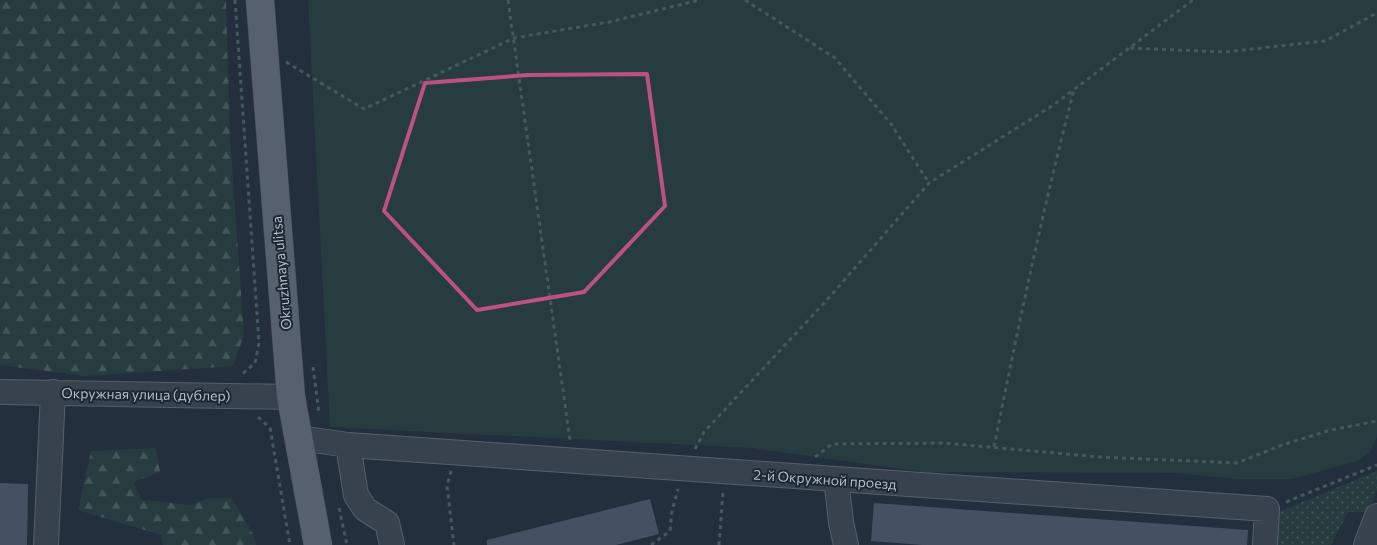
<svg xmlns="http://www.w3.org/2000/svg" width="1377" height="545" font-family="Commissioner,sans-serif">
<style>
.grass{fill:url(#grass-dots)}
.forest{fill:url(#forest-firs)}
.park{fill:#263c3f}
.building{fill:#455162}
.lines{fill:none;stroke-linecap:round;stroke-linejoin:round}
.minor-casing{stroke:#565f6c;stroke-width:26}
.major-casing{stroke:#414a57;stroke-width:29}
.path{stroke:#44595c;stroke-width:3;stroke-dasharray:4 4;stroke-linecap:butt}
.minor{stroke:#38414e;stroke-width:24}
.major{stroke:#56606e;stroke-width:28}
.marked{fill:none;stroke:#bd5182;stroke-width:4;stroke-linejoin:round}
.labels{text-anchor:middle;dominant-baseline:central;stroke-width:4;stroke-linejoin:round;paint-order:stroke}
.street-label{font-size:14px;fill:#b4bcc9;stroke:#1d2633}
</style>
<defs>
<pattern id="grass-dots" width="8" height="8" patternUnits="userSpaceOnUse" patternTransform="scale(1.25)"><rect width="8" height="8" fill="#263c3f"/><path d="M2 2h.1M6 6h.1" fill="none" stroke="#435659" stroke-width="1.8" stroke-linecap="round"/></pattern>
<pattern id="forest-firs" width="22" height="20" patternUnits="userSpaceOnUse" patternTransform="scale(1.25)"><rect width="22" height="20" fill="#263c3f"/><path d="M5 1l3.5 6h-7zM16 11l3.5 6h-7z" fill="#435659"/></pattern>
</defs>
<rect width="100%" height="100%" fill="#242f3e"/>
<path class="grass" d="M 1377,471 L 1377,490 L 1368,512 L 1348,512 L 1331,545 L 1272,545 L 1274,514 Z"/>
<path class="forest" d="M 0,0 L 226,0 L 230,138 L 244,335 L 233,366 L 85,376 L 0,365 Z
M 156,448 L 160,472 L 133,482 L 142,500 L 190,505 L 208,498 L 232,498 L 253,534 L 256,545 L 163,545 L 161,535 L 78,510 L 91,451 Z"/>
<path class="park" d="M 308,0 L 1377,0 L 1377,437 L 1371,451 L 1358,461 L 1291,479 L 1237,479 L 1175,473 L 923,472 L 752,448 L 330,427 Z"/>
<path class="building" d="M 0,483 L 28,484 L 27,545 L 0,545 Z
M 650,499 L 659,534 L 616,545 L 487,545 L 487,540 Z
M 874,503 L 1248,530 L 1247,545 L 922,545 L 871,541 Z"/>
<g class="lines">
<defs>
<path id="minor" d="M 0,392 L 291,397
M 299,438 L 348,445 L 1267,509 L 1265,545
M 348,445 L 356,495 L 365,509 L 387,523 L 392,545
M 836,479 L 841,522 L 846,545
M 46,545 L 53,392
M 1366,545 L 1377,516"/>
<path id="major" d="M 260,0 L 291,397 L 318,545"/>
</defs>
<use href="#minor" class="minor-casing"/>
<use href="#major" class="major-casing"/>
<path class="path" d="M 235,0 L 259,343 L 255,363 L 240,376
M 508,0 L 570,440
M 745,0 L 835,58 L 891,124 L 929,183
M 1130,48 L 1225,52 L 1325,41 L 1377,13
M 286,62 L 364,109 L 514,38 L 609,22 L 700,0
M 313,367 L 319,413
M 258,417 L 270,428 L 290,545
M 994,447 C 1018,327 1043,208 1074,90
M 695,449 L 704,432 L 826,301 L 929,183 L 1052,106 L 1193,0
M 815,457 L 832,444 L 944,443 L 1100,457 L 1237,463 L 1282,445 L 1331,430 L 1377,421
M 451,471 L 447,486 L 454,545
M 1286,502 L 1377,465
M 339,508 L 347,545
M 651,545 L 670,531 L 672,511 L 678,489
M 719,545 L 723,491"/>
<use href="#minor" class="minor"/>
<use href="#major" class="major"/>
</g>
<path class="marked" d="M 647,74 L 665,206 L 584,292 L 477,310 L 384,211 L 425,83 L 528,75 Z"/>
<g class="labels">
<g class="street-label">
<text transform="translate(281 273) rotate(-95)">Okruzhnaya ulitsa</text>
<text transform="translate(146 394) rotate(1)">Окружная улица (дублер)</text>
<text transform="translate(825 479) rotate(4)">2-й Окружной проезд</text>
</g>
</g>
</svg>
